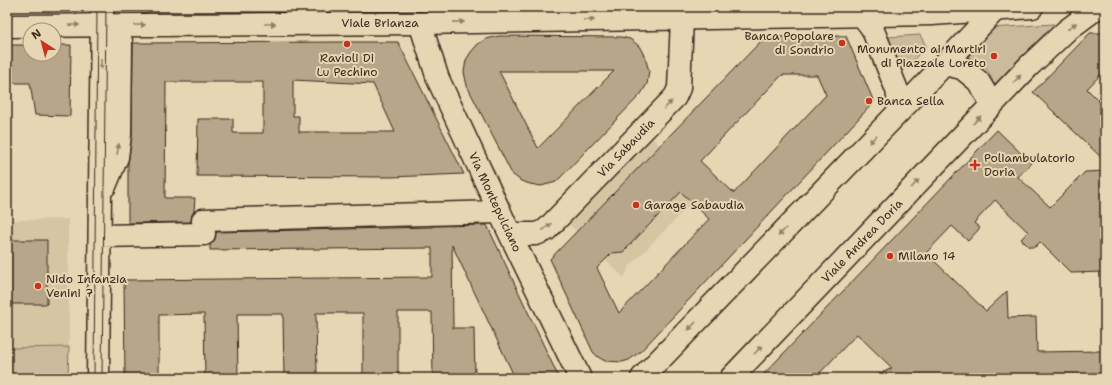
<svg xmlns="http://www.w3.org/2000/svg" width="1112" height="385" font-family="'Shantell Sans',sans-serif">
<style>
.built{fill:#d6c5a3}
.green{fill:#cbba9b;stroke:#83725c}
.building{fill:#b7a689;stroke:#3b2a1e;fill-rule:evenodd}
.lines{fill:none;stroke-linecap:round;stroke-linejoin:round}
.minor-casing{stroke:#3b2a1e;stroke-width:25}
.major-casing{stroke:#3b2a1e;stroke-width:25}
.minor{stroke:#e7d6b3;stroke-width:22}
.major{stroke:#e7d6b3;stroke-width:22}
.tram{stroke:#3b2a1e;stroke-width:1}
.oneway{fill:#918068}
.poi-dot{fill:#c8321e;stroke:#e7d6b3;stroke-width:1.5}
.labels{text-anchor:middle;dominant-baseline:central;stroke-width:4;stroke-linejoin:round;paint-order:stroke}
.street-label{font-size:12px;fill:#3b2a1e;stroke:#e7d6b3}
.poi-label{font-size:12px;fill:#3b2a1e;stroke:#e7d6b3;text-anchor:start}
</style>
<rect width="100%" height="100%" fill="#e7d6b3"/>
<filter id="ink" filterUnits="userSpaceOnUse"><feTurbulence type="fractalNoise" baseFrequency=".025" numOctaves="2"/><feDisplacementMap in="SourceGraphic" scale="8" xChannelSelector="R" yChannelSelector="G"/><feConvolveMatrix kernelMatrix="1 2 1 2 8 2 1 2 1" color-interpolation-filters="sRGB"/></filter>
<g filter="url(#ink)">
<path class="built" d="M 647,133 L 706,188 L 629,267 L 624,278 L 563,218 Z
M 68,219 L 69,347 L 7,348 L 7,220 Z"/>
<path class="green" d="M 1054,24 L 994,85 C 988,67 982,62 964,56 L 990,28 Z
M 920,35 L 926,46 L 903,72 L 888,37 Z
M 69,347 L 68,378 L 7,378 L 7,348 Z"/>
<path class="building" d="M 1090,33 L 1105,33 L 1105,70 L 1087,89 L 1105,107 L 1105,161 L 1033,92 Z
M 499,36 L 621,37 L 630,39 L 639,46 L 645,57 L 649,71 L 647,84 L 641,94 L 556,182 L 541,186 L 530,184 L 521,181 L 512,174 L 467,86 L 464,72 L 466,60 L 471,52 L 478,44 L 486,39 ZM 499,71 L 614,71 L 538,148 Z
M 846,36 L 874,102 L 641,351 L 629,360 L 622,362 L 605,361 L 598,357 L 593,352 L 550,259 L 765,37 ZM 782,75 L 817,75 L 826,95 L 734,193 L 700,161 ZM 681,192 L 709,219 L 619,313 L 597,268 L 612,253 L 623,252 Z
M 347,42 L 398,42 L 464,174 L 391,177 L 197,176 L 198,119 L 233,119 L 233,133 L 263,133 L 263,82 L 166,82 L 165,198 L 195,198 L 194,211 L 192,215 L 191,222 L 128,223 L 128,164 L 132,135 L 133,43 ZM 293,80 L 373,84 L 395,132 L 299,132 L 299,116 L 293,116 Z
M 7,45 L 30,45 L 30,54 L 54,54 L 54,45 L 71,45 L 70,116 L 35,115 L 30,83 L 7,83 Z
M 997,130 L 1031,163 L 1018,177 L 1050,207 L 1085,172 L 1105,171 L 1105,272 L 1071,273 L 1040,242 L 1035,247 L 1029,247 L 1021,239 L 1028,232 L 995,200 L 974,223 L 980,228 L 968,241 L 952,226 L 926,253 L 986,311 L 1007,291 L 1008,318 L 1036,317 L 1037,352 L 1105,351 L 1105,378 L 870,378 L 892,368 L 857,334 L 815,378 L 760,378 Z
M 487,225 L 559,378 L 515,378 L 452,245 L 453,328 L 474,328 L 475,378 L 433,378 L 432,312 L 398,312 L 398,378 L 363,378 L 363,313 L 316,313 L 317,378 L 284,378 L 283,314 L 237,314 L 238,378 L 205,378 L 204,314 L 159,315 L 159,378 L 125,378 L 124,280 L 432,277 L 432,248 L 210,250 L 210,245 L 215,239 L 216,232 L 432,227 L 432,226 Z
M 7,240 L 47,240 L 47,304 L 7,304 Z"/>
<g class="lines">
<defs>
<path id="minor" d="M 862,15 L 872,28 L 897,90 L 900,111
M 420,23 L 438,79 L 510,234 L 580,378
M 101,25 L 121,41 L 120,135 L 117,157 L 105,186
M 944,64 L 962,68 L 978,81 L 992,104
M 510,234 L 536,234 L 546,230 L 675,97 L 679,88 L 682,19
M 100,236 L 204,234 L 203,220 L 500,212
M 98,378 L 102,7
M 642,378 L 918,92 L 995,10
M 731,378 L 1029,66 L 1066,31 L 1098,7"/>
<path id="major" d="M 7,26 L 420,23 L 821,16 L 932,14 L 1032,7"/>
</defs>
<use href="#minor" class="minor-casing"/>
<use href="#major" class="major-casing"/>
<use href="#minor" class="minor"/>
<use href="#major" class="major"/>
<path class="tram" d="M 94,378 L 97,7
M 102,378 L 106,7"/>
</g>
<defs><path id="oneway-solid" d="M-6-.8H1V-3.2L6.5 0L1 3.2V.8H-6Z"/></defs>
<g class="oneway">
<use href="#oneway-solid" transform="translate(589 20) rotate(-1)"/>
<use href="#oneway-solid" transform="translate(459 22) rotate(-1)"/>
<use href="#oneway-solid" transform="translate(270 24)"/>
<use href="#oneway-solid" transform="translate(74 25) rotate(-1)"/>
<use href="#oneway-solid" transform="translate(140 25)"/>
<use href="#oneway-solid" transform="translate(1072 26) rotate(-36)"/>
<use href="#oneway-solid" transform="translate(101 64) rotate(90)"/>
<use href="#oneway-solid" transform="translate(1017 79) rotate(-46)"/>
<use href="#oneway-solid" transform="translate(668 105) rotate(-47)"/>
<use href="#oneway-solid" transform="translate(977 120) rotate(-46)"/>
<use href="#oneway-solid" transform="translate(873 139) rotate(134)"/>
<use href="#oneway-solid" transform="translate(118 149) rotate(-80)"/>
<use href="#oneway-solid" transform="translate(915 184) rotate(-46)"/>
<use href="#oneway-solid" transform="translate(547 227) rotate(-38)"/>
<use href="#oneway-solid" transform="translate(782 232) rotate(134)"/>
<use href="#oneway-solid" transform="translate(692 326) rotate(134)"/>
<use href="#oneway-solid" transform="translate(758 350) rotate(-46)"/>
</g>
</g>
<g class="poi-dot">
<circle cx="842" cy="43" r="4"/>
<circle cx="347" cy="44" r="4"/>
<circle cx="994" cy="56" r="4"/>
<circle cx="869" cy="101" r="4"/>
<path d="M973 159h4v4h4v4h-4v4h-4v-4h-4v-4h4z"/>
<circle cx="636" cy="205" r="4"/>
<circle cx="890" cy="256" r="4"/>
<circle cx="38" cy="286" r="4"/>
</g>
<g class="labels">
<g class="street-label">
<text x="380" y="23">Viale Brianza</text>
<text transform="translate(626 148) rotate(-46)">Via Sabaudia</text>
<text transform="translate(495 202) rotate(65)">Via Montepulciano</text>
<text transform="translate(862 241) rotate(-46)">Viale Andrea Doria</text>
</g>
<g class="poi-label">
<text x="834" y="36" text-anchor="end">Banca Popolare<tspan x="834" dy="14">di Sondrio</tspan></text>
<text x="986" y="49" text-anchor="end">Monumento ai Martiri<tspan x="986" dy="14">di Piazzale Loreto</tspan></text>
<text x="347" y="58" text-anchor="middle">Ravioli Di<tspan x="347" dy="14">Lu Pechino</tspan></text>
<text x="877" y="101">Banca Sella</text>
<text x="984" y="158">Poliambulatorio<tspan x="984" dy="14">Doria</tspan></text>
<text x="644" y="205">Garage Sabaudia</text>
<text x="898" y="256">Milano 14</text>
<text x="46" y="279">Nido Infanzia<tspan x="46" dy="14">Venini 7</tspan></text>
</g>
</g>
<rect width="1112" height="385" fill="none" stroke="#e7d6b3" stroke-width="24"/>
<rect x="12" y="12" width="1088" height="361" fill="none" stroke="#3b2a1e" stroke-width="1.5" filter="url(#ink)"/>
<g transform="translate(42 42) rotate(324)"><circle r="19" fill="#e7d6b3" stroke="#a29177"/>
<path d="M0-3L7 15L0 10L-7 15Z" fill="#c8321e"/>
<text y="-6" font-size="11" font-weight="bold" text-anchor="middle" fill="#3b2a1e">N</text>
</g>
</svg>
